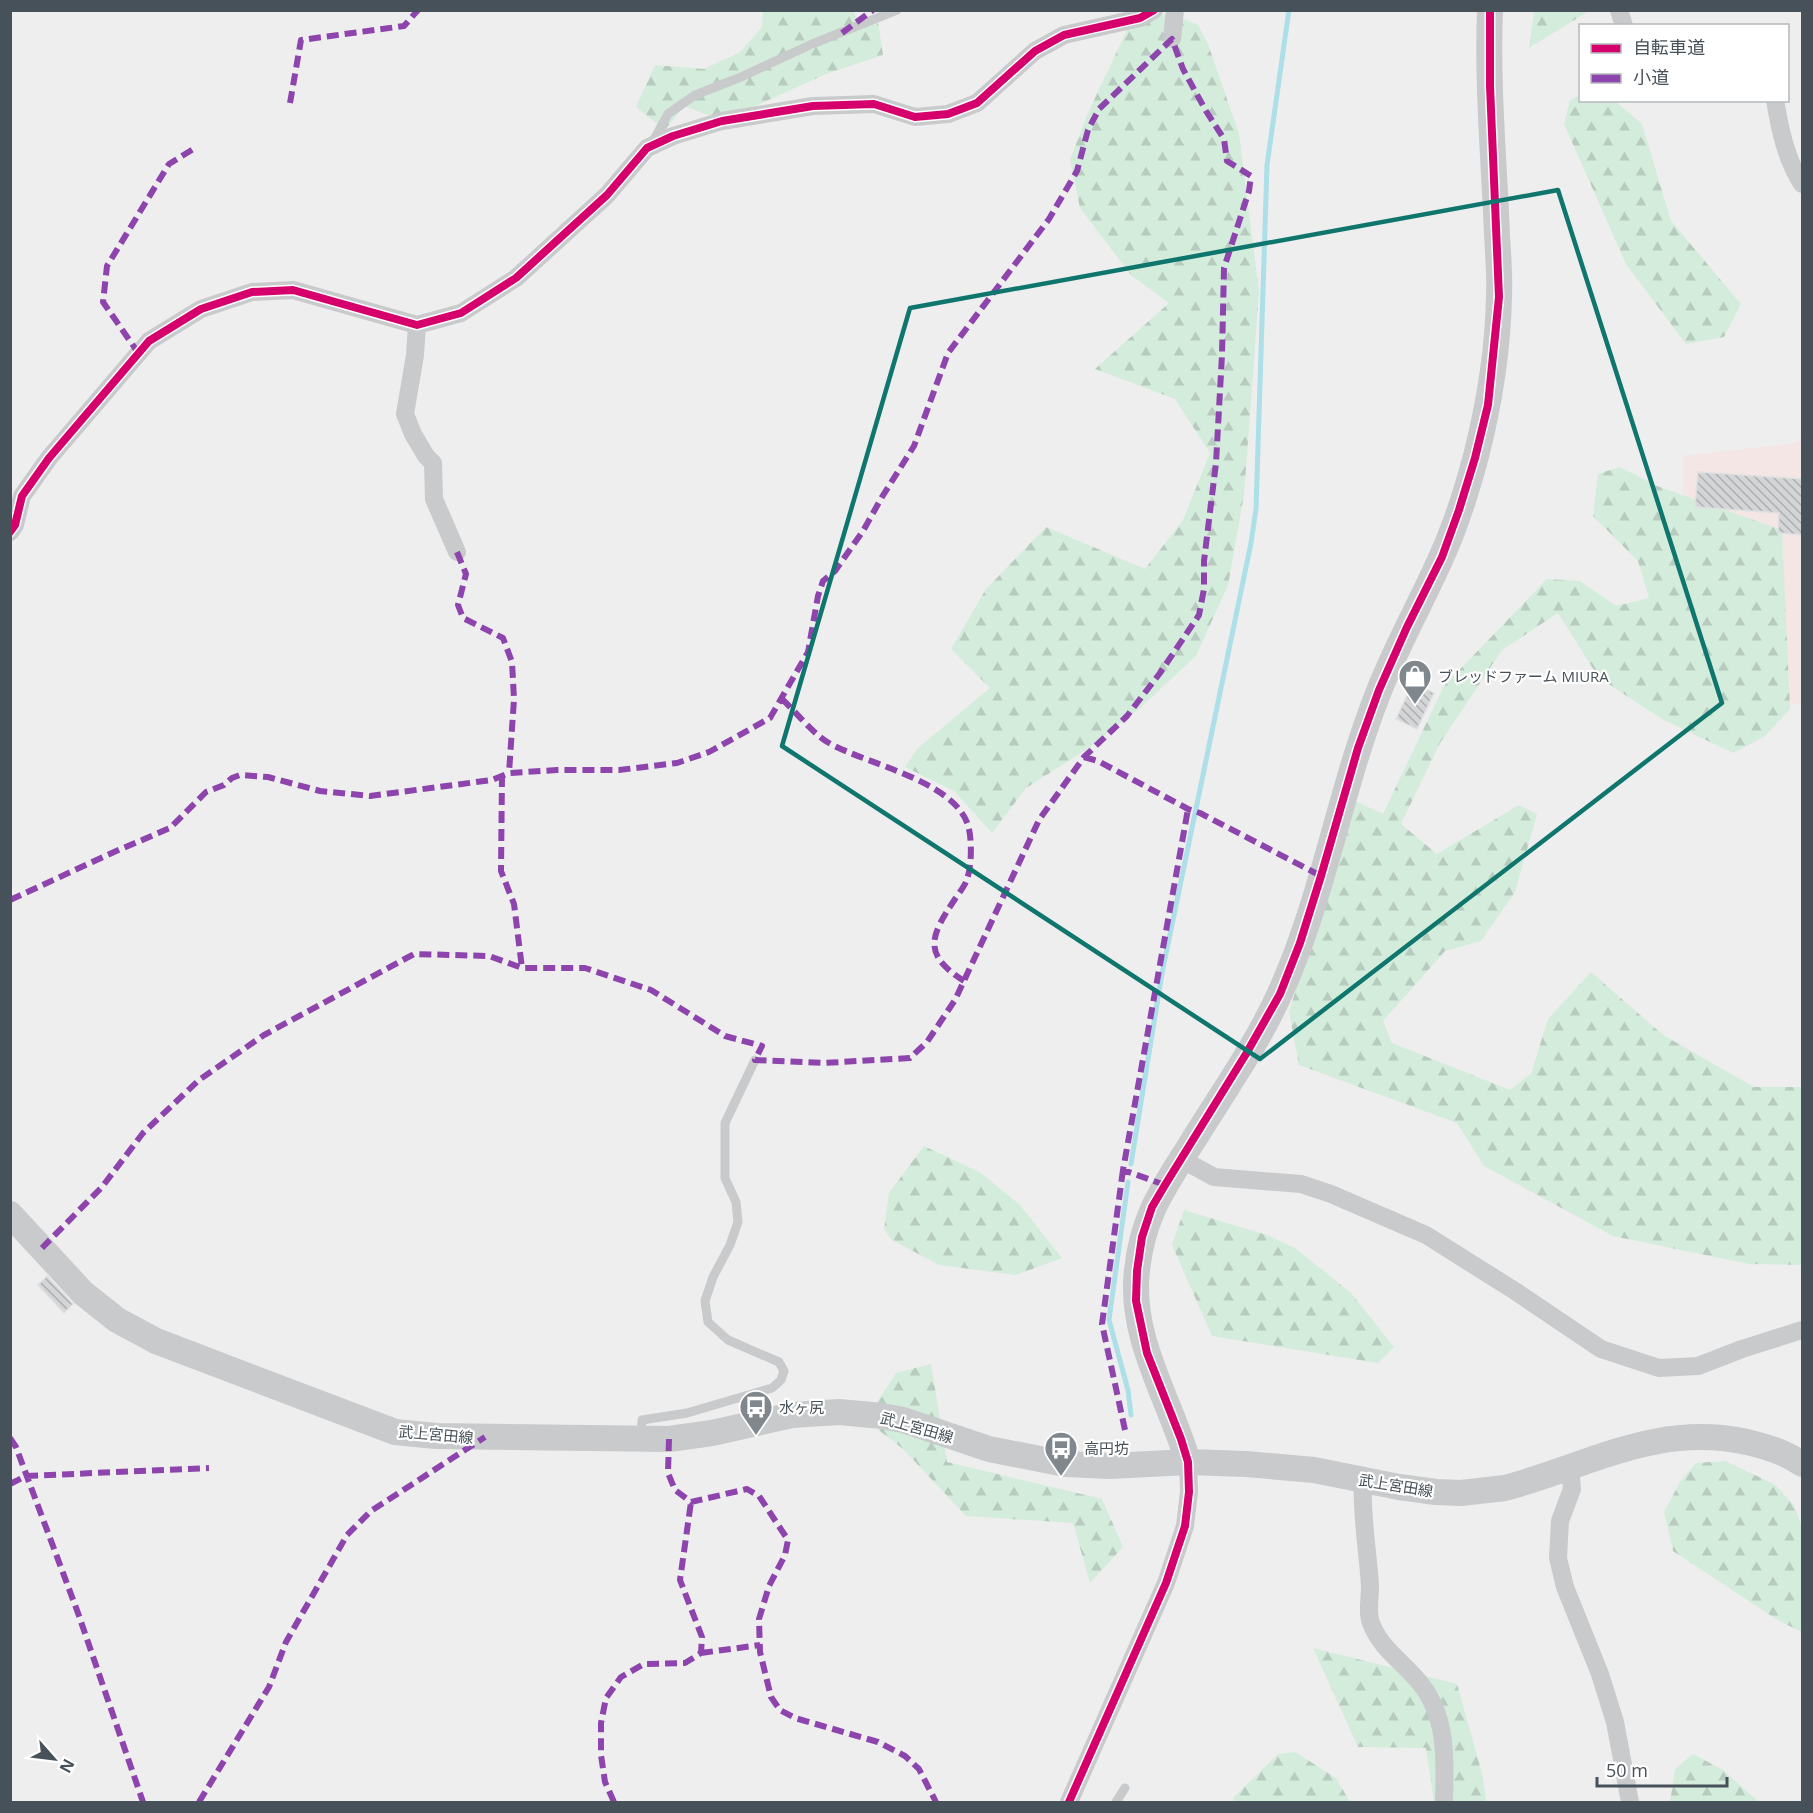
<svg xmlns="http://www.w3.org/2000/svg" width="1813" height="1813" font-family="'Open Sans','Noto Sans JP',sans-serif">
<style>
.medical{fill:#f4e6e5}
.forest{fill:url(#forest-firs)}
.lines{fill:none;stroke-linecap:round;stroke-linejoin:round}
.stream{stroke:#acdfe7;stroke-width:5}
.building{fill:url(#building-back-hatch);stroke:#dfe0e1;stroke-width:1.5}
.lane{stroke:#c8cacc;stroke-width:9}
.street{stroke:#c8cacc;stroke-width:18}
.secondary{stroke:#c8cacc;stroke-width:26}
.quiet{stroke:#8e44ad;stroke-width:6;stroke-dasharray:12 6;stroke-linecap:butt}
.cycleway-casing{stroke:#fff;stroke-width:11}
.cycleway{stroke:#d6006c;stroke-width:8}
.marked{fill:none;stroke:#0f766e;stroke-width:4.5;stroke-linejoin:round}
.labels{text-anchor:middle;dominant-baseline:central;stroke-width:4.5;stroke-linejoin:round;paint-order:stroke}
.poi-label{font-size:15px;fill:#475159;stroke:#fff;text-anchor:start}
.street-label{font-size:15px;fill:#475159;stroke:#fff}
</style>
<defs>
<pattern id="forest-firs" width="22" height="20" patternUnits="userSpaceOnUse" patternTransform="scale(1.5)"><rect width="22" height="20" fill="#d4ecdb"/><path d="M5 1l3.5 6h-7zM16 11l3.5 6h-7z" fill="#b7ccbe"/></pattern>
<pattern id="building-back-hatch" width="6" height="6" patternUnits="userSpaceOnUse" patternTransform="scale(1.5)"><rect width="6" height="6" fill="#d4d5d6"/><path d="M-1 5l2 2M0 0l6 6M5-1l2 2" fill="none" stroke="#aeafb1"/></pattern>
</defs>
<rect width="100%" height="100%" fill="#eee"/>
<path class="medical" d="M 1802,431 L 1802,703 L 1781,706 L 1683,517 L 1683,456 L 1798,443 Z"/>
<path class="forest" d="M 763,11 L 853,11 L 859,22 L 877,15 L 883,55 L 826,74 L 762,103 L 728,123 L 684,106 L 665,130 L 636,107 L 655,65 L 704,69 L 740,52 L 762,27 Z
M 1534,11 L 1534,10 L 1589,11 L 1529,48 Z
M 1162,14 L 1171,14 L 1198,25 L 1208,44 L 1239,134 L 1259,292 L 1244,495 L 1228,585 L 1196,656 L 1141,707 L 1089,748 L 1026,788 L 992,833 L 954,791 L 905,767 L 917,749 L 990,688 L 951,649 L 986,589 L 1046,527 L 1145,569 L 1183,520 L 1210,453 L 1175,399 L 1095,369 L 1169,303 L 1131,275 L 1080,208 L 1070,160 L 1087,115 L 1129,26 Z
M 1580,95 L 1580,100 L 1615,101 L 1642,124 L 1671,221 L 1741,304 L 1724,337 L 1686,344 L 1626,264 L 1564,124 L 1570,100 Z
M 1620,467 L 1657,486 L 1782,530 L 1790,709 L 1764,737 L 1733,753 L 1662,719 L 1599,678 L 1558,613 L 1502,650 L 1440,743 L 1401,824 L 1437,854 L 1519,805 L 1537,814 L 1515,892 L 1481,941 L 1445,951 L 1383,1021 L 1392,1043 L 1510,1090 L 1531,1074 L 1548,1019 L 1591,972 L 1663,1035 L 1754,1087 L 1802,1087 L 1802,1265 L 1749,1264 L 1613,1236 L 1484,1166 L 1457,1123 L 1299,1065 L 1289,1012 L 1353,800 L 1383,814 L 1444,686 L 1547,579 L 1580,581 L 1616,606 L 1649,598 L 1638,561 L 1593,516 L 1598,474 Z
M 924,1146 L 981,1173 L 1019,1204 L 1062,1258 L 1016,1275 L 939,1265 L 892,1240 L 884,1229 L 889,1193 Z
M 1184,1210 L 1267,1235 L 1295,1248 L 1351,1293 L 1394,1347 L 1378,1363 L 1212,1336 L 1172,1245 Z
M 931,1364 L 947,1462 L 1102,1499 L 1123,1547 L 1090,1583 L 1073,1523 L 966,1516 L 903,1449 L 876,1428 L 874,1407 L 896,1373 Z
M 1725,1461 L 1774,1484 L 1794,1505 L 1802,1527 L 1802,1632 L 1779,1621 L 1673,1551 L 1664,1512 L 1680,1482 L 1696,1463 Z
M 1313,1648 L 1457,1684 L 1483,1777 L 1486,1802 L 1434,1802 L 1426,1748 L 1358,1747 Z
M 1295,1752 L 1336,1778 L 1350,1802 L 1234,1802 L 1233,1798 L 1278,1754 Z
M 1693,1754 L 1723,1770 L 1759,1802 L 1670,1802 L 1675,1769 Z"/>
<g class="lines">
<path class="stream" d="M 1131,1164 L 1162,973 L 1251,543 L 1256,509 L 1267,165 L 1289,10
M 1128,1182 L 1109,1320 L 1128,1390 L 1131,1415"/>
</g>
<path class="building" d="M 1698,472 L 1803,479 L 1803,535 L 1778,533 L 1779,513 L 1695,507 Z
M 1413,683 L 1434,693 L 1417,729 L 1396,719 Z
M 47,1276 L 73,1304 L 64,1313 L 38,1285 Z"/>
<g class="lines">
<path class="lane" d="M 652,143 L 668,114 L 695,95 L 741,77 L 812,44 L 897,10
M 641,1437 L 642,1420 L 687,1413 L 772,1388 L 781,1380 L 784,1371 L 779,1362 L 728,1340 L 708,1322 L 705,1301 L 713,1277 L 730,1245 L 738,1222 L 736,1202 L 725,1178 L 725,1123 L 755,1060
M 1116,1802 L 1125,1788"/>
<path class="street" d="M 1619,10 L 1624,26
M 1172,39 L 1175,10
M 1775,100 C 1780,130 1786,159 1802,184
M 417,325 L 415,355 L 405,414 L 413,434 L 426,456 L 433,463 L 434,499 L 457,552
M 10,532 L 15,525 L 22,496 L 49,458 L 149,341 L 201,309 L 252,292 L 293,290 L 417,325 L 461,313 L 516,278 L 607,195 L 647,148 L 673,136 L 722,121 L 813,106 L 874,104 L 915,117 L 948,114 L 977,103 L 1035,51 L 1064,35 L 1140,18 L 1154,10
M 1181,1159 L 1214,1177 L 1301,1184 L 1331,1194 L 1426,1235 L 1515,1291 L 1601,1349 L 1659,1368 L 1698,1366 L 1742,1349 L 1802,1330
M 1570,1467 L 1572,1489 L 1560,1521 L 1558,1558 L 1565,1587 L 1600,1674 L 1615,1722 L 1630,1802
M 1363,1481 C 1361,1516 1368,1551 1370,1586 C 1370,1598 1367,1613 1371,1623 C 1380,1648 1404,1663 1420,1683 C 1448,1718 1445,1761 1444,1802
M 1069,1802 L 1166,1583 L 1185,1526 L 1189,1492 L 1188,1462"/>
<path class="secondary" d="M 10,1214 L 83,1293 L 117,1320 L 156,1341 L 395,1432 L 436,1436 L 669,1439 L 712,1433 L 792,1415 L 839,1412 L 882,1416 L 903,1420 L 989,1449 L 1065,1464 L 1110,1466 L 1188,1462 L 1246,1464 L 1314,1470 L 1399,1487 L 1436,1492 L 1461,1493 L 1505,1488 C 1588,1466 1658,1422 1747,1442 C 1767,1447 1785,1452 1802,1464
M 1188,1462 C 1170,1399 1129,1339 1137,1270 C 1143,1215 1163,1189 1191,1144 C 1221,1095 1257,1045 1281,991 C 1324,895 1340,789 1379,691 C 1397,645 1421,603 1441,558 C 1456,525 1467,490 1476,456 C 1489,405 1498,348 1499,296 C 1500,275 1498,255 1497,234 C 1494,160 1487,85 1490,10"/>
<path class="quiet" d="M 842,33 L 873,10
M 290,103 L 301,40 L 404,26 L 418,10
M 139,354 L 103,302 L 107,266 L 169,164 L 195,148
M 457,552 L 466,574 L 458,605 L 463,618 L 503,638 L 512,662 L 514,699 L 509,773
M 782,699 C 796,712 813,734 829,743 C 868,765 953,780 968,825 C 972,838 972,866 967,879 C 965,886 959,893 955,899 C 931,935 921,954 964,981
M 1084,757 L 1098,761 L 1188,809 L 1200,813 L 1321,876
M 502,775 L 501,871 L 514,904 L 522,968
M 10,900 L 114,852 L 170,828 L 206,792 L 224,785 L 232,778 L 240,775 L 268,777 L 320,791 L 370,796 L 492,780 L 509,773 L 557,770 L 619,770 L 677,763 L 709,752 L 770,718 L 808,652 L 818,596 L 823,581 L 835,571 L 863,531 L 882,497 L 914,446 L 948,353 L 1049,219 L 1077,171 L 1088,130 L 1099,109 L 1172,39 L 1183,69 L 1206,111 L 1224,139 L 1227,161 L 1251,176 L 1249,191 L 1224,268 L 1222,355 L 1216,463 L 1204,561 L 1204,589 L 1199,615 L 1160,673 L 1127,716 L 1084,757 L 1039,820 L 955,1000 L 927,1042 L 910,1058 L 824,1063 L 755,1060 L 762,1046 L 725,1036 L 651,990 L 585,968 L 522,968 L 489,956 L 414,954 L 264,1035 L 199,1080 L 143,1133 L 102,1187 L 42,1248
M 1123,1170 L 1102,1324 L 1125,1430
M 1165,1185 L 1123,1170 L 1188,809
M 10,1438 L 16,1447 L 78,1613 L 143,1802
M 669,1439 L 668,1473 L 675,1490 L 691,1502 L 747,1489 L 759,1496 L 788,1540 L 785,1555 L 769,1586 L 759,1619 L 760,1652 L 771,1697 L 780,1710 L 795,1718 L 878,1742 L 905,1756 L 919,1769 L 936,1802
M 10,1484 L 26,1476 L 209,1468
M 701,1653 L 760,1645
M 199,1802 L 269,1687 L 286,1642 L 347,1535 L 371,1511 L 485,1437
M 614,1802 L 605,1782 L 601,1755 L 601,1723 L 606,1698 L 621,1677 L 644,1664 L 685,1663 L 701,1653 L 702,1637 L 680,1580 L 691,1502"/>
<defs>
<path id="cycleway" d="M 10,532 L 15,525 L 22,496 L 49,458 L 149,341 L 201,309 L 252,292 L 293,290 L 417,325 L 461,313 L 516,278 L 607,195 L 647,148 L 673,136 L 722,121 L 813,106 L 874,104 L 915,117 L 948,114 L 977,103 L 1035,51 L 1064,35 L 1140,18 L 1154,10
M 1069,1802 L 1166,1583 L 1185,1526 L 1189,1492 L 1188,1462 L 1181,1439 L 1147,1353 L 1136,1301 L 1137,1271 L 1142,1237 L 1152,1207 L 1165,1185 L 1246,1054 L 1280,994 L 1300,943 L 1321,876 L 1358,748 L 1379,690 L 1407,627 L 1442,557 L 1459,510 L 1475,458 L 1488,405 L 1499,297 L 1490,86 L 1490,10"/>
</defs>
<use href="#cycleway" class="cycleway-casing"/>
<use href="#cycleway" class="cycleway"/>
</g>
<path class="marked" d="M 1558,190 L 1722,703 L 1260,1059 L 782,746 L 910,308 Z"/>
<defs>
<symbol id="shop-pin" viewBox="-11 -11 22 30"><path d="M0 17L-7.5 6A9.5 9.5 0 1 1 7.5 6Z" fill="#81888d" stroke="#fff"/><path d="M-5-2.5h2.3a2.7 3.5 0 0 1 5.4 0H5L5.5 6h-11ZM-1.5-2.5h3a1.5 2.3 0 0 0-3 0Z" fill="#fff"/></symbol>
<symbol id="bus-pin" viewBox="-11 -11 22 30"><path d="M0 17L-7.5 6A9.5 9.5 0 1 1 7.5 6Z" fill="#81888d" stroke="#fff"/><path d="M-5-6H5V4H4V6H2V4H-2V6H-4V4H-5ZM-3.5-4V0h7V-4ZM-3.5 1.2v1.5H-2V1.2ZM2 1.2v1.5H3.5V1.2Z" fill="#fff"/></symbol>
</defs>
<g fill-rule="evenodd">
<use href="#shop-pin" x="1396" y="657" width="38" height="52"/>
<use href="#bus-pin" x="737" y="1388" width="38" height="52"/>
<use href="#bus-pin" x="1042" y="1429" width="38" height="52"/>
</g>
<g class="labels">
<g class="poi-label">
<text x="1438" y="676">ブレッドファーム MIURA</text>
<text x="779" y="1407">水ヶ尻</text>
<text x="1084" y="1448">高円坊</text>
</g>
<g class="street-label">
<text transform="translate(917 1427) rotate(16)">武上宮田線</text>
<text transform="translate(436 1434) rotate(5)">武上宮田線</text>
<text transform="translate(1396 1485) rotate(9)">武上宮田線</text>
</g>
</g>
<rect width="1813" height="1813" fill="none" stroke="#475159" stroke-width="24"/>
<rect x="1579" y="24" width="210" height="78" fill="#ffffff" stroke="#b5b9bd" stroke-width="1.5"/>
<rect x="1591" y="44" width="30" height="9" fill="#d6006c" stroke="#b5b9bd" stroke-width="1.5"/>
<text x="1633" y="54" font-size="18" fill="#475159">自転車道</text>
<rect x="1591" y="74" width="30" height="9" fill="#8e44ad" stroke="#b5b9bd" stroke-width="1.5"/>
<text x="1633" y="84" font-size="18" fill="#475159">小道</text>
<g transform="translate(54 1759) rotate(118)" stroke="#ffffff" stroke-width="4.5" paint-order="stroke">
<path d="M0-4.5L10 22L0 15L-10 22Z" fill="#475159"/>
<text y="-9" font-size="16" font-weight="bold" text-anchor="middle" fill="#475159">N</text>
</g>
<path d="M1597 1777v9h130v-9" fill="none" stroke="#475159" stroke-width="3"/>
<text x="1606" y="1777" font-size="18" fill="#475159" stroke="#ffffff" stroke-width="4.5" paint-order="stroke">50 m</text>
</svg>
